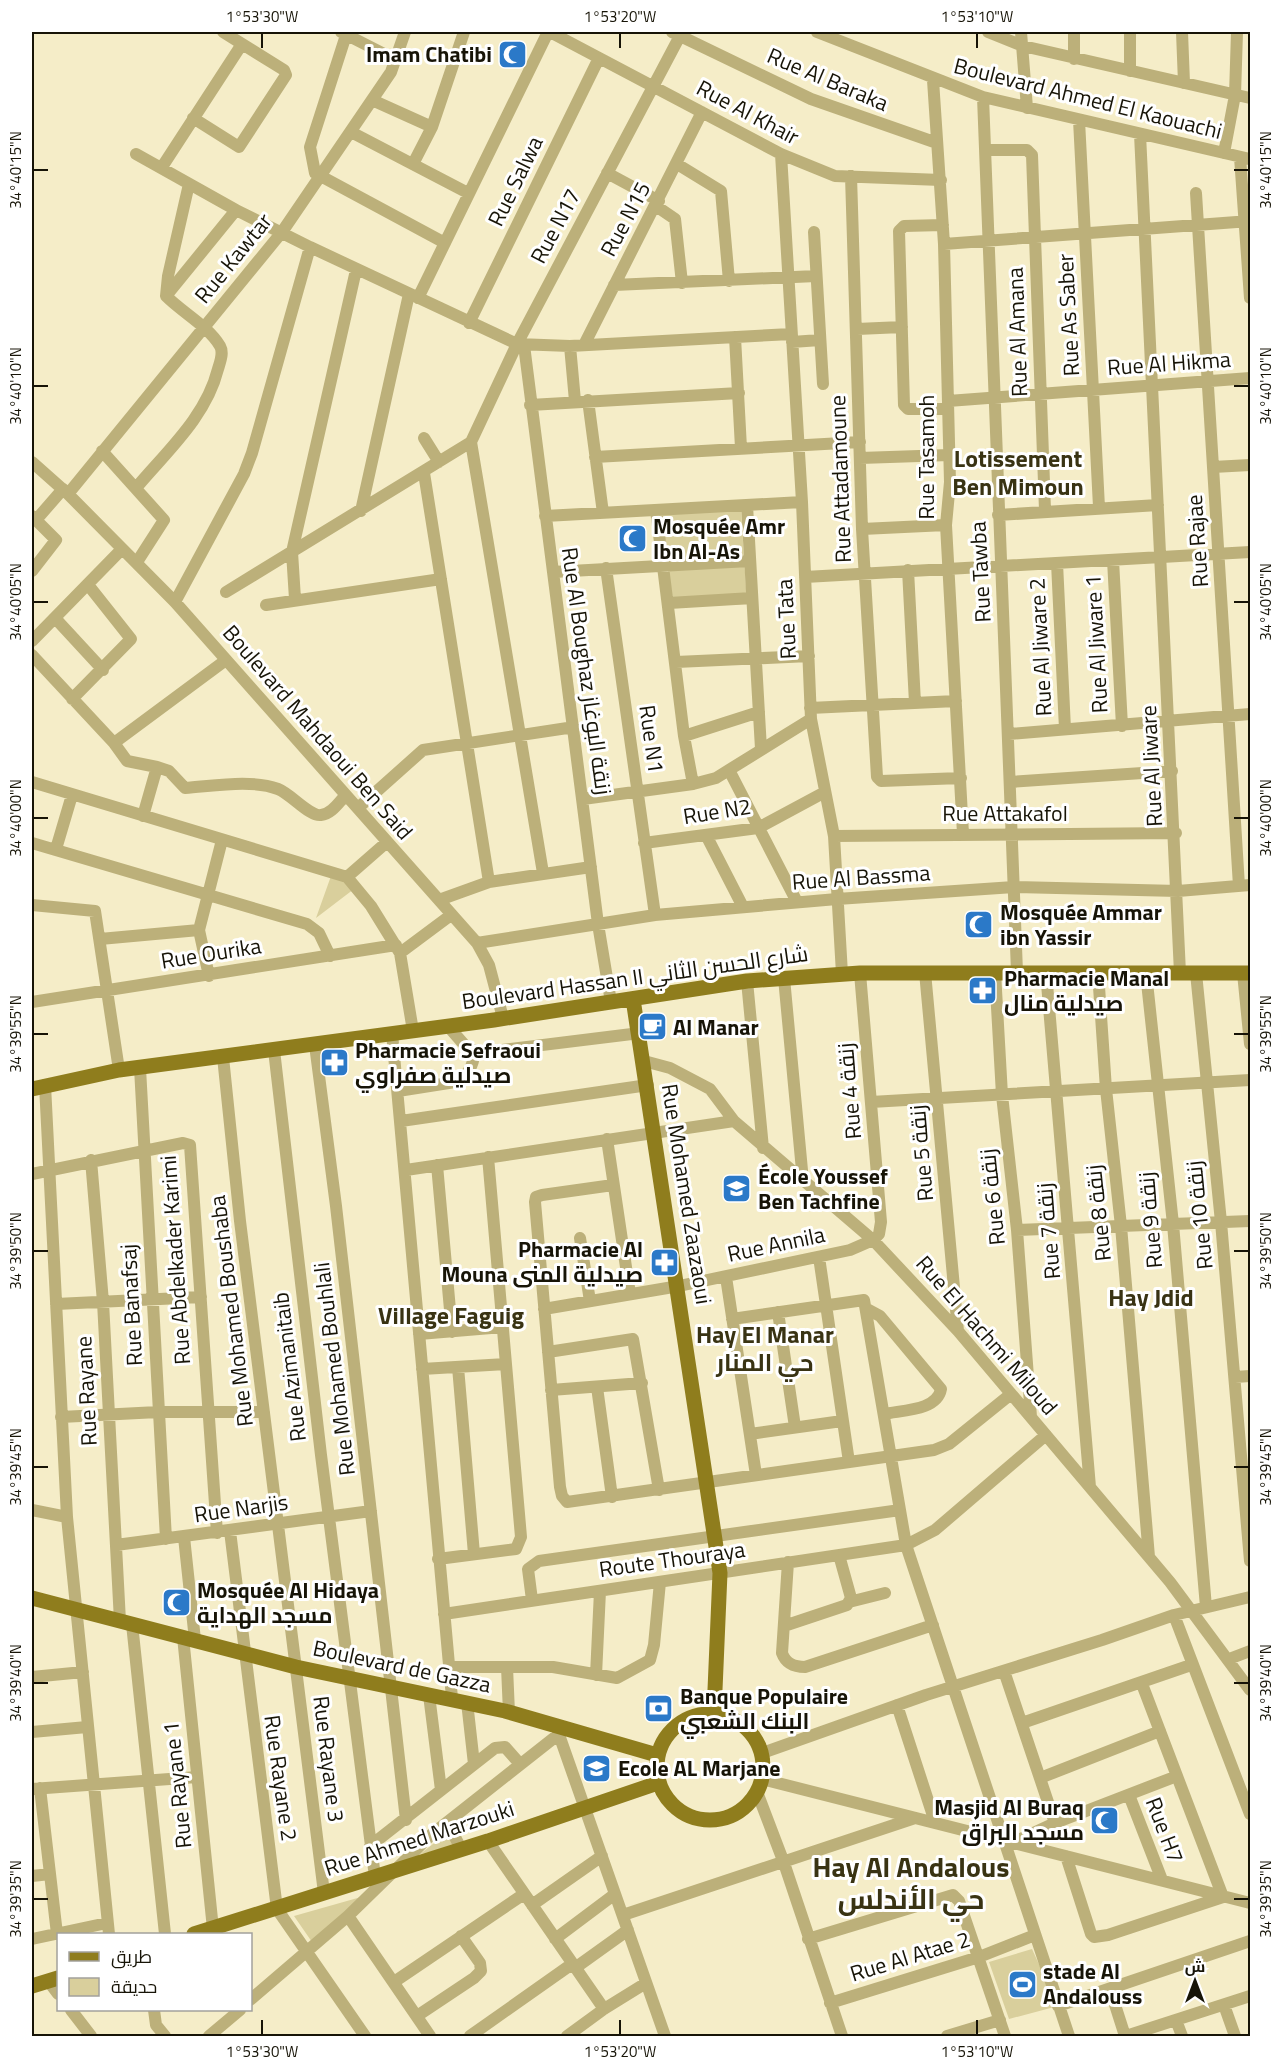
<svg xmlns="http://www.w3.org/2000/svg" width="1282" height="2068" font-family="'Titillium Web',Cairo,sans-serif">
<style>
.green{fill:#d9cf9c}
.lines{fill:none;stroke-linecap:round;stroke-linejoin:round}
.minor{stroke:#bcb07a;stroke-width:12}
.major{stroke:#8f7d1d;stroke-width:15}
.ticks{fill:none;stroke:#171407;stroke-width:2}
.labels{text-anchor:middle;dominant-baseline:central;stroke-width:6;stroke-linejoin:round;paint-order:stroke}
.poi-label{font-size:22px;font-weight:bold;fill:#171407;stroke:#fff;text-anchor:start}
.street-label{font-size:22px;fill:#171407;stroke:#fff}
.neighbourhood-label{font-size:24px;font-weight:bold;fill:#393313;stroke:#fff}
.district-label{font-size:28px;font-weight:bold;fill:#393313;stroke:#fff}
.neatline{fill:none;stroke:#171407;stroke-width:2}
.ticks-label{font-size:15px;text-anchor:middle;fill:#171407}
</style>
<rect width="100%" height="100%" fill="#f5edc8"/>
<path class="green" d="M 741,510 L 747,604 L 674,607 L 659,515 Z
M 331,876 L 344,878 L 354,889 L 316,918 Z
M 446,1834 L 460,1846 L 420,1854 Z
M 361,1897 L 312,1942 L 294,1916 Z
M 1032,1949 L 1058,2006 L 1009,2019 L 989,1962 Z"/>
<g class="lines">
<path class="minor" d="M 341,32 L 396,60
M 347,32 L 310,147 L 315,173 L 445,243
M 550,32 L 781,154 L 835,176 L 941,180
M 672,32 L 811,99 L 937,143
M 817,32 L 983,97 L 1250,159
M 988,32 L 1023,46 L 1250,98
M 1021,32 L 1027,108
M 1074,32 L 1074,59
M 1130,32 L 1130,71
M 1182,32 L 1184,83
M 933,80 L 944,244 L 950,482 L 946,525 L 963,834
M 983,97 L 1017,972
M 372,100 L 432,127
M 193,118 L 239,147 L 286,75 L 284,70 L 223,32
M 1079,120 L 1099,507
M 351,132 L 468,193
M 1140,134 L 1180,973
M 985,150 L 1027,150 L 1032,155 L 1045,510
M 1224,153 L 1235,95 L 1237,32
M 136,154 L 236,210 L 310,247 L 517,344 L 570,346 L 791,334
M 781,154 L 802,502 L 811,719 L 834,836 L 842,974
M 1240,157 L 1250,298
M 413,164 L 432,127 L 464,32
M 677,164 L 721,191 L 729,281
M 162,167 L 242,44
M 607,173 L 659,201
M 851,176 L 862,529 L 877,777 L 881,781 L 961,778
M 1196,193 L 1239,886
M 656,206 L 675,219 L 682,283
M 943,225 L 904,226 L 899,231 L 904,405 L 908,409 L 948,409
M 814,232 L 823,384
M 944,244 L 1250,221
M 614,285 L 816,276
M 166,296 L 236,210
M 418,298 L 548,32
M 469,323 L 599,58
M 857,329 L 902,327
M 735,337 L 741,448
M 792,342 L 820,340
M 524,345 L 598,924 L 611,1002
M 584,345 L 702,112
M 570,346 L 575,401
M 588,400 L 603,513
M 948,401 L 1250,378
M 530,405 L 739,393
M 424,438 L 439,462
M 471,442 L 517,344 L 682,32
M 471,442 L 543,873
M 102,451 L 164,520 L 137,562
M 595,457 L 860,442
M 860,458 L 949,455
M 32,462 L 68,494 L 175,602 L 477,943 L 489,965 L 503,1018
M 1213,467 L 1250,465
M 424,473 L 489,882
M 136,488 C 167,451 206,417 218,369 C 220,362 224,353 220,346 C 208,326 183,313 166,296 L 168,276 L 189,184
M 68,494 L 282,232 L 391,72 L 405,32
M 747,505 L 761,749
M 656,510 L 684,736 L 693,784
M 361,511 L 409,294
M 998,515 L 1158,505
M 32,516 L 56,540 L 32,571
M 545,516 L 802,502
M 36,520 L 63,489
M 862,529 L 946,525
M 1113,560 L 1122,726
M 1057,563 L 1065,729
M 606,568 L 655,915
M 908,570 L 915,703
M 553,572 L 749,561
M 805,577 L 1250,552
M 226,592 L 471,442
M 295,599 L 292,552 L 356,270
M 175,602 L 244,474 L 252,453 L 310,247
M 669,603 L 752,598
M 266,605 L 441,579
M 55,618 L 103,670
M 32,641 L 122,549
M 32,655 L 114,743 L 127,761 L 157,767
M 676,662 L 809,656
M 72,699 L 131,639 L 89,586
M 810,708 L 956,701
M 1009,734 L 1250,714
M 684,736 L 759,712
M 114,743 L 226,660
M 729,770 L 797,902
M 32,782 L 347,877 L 371,906 L 400,953 L 413,1031
M 1010,782 L 1172,771
M 583,799 L 693,784 L 716,778 L 811,719
M 358,808 L 423,750 L 574,727
M 143,816 L 157,767 L 169,771 L 185,788 C 214,786 251,779 278,789 C 291,794 310,817 321,815 C 332,814 339,802 346,795
M 706,835 L 743,907
M 834,836 L 1176,833
M 32,843 L 307,924 L 319,933 L 330,956
M 644,843 L 758,828 L 825,792
M 56,849 L 72,795
M 347,877 L 387,842
M 439,900 L 489,882 L 591,867
M 32,905 L 95,911 L 119,1070
M 100,939 L 199,930
M 477,943 L 655,915 L 837,899 L 1014,887 L 1178,891 L 1250,885
M 400,953 L 451,915
M 925,972 L 958,1331
M 995,972 L 1002,1095 L 1017,1230 L 1031,1417
M 1046,972 L 1090,1487
M 1098,972 L 1106,1089 L 1121,1226 L 1149,1557
M 1146,973 L 1173,1224 L 1206,1607
M 1196,973 L 1221,1222 L 1250,1561
M 1243,973 L 1250,1044
M 209,976 L 199,930 L 222,840
M 784,978 L 803,1181
M 747,981 L 763,1148
M 32,1002 L 396,945
M 447,1025 L 468,1049 L 485,1052 L 640,1033
M 392,1033 L 452,1698
M 315,1045 L 336,1206 L 406,1820
M 274,1050 L 321,1455 L 375,1877
M 223,1057 L 240,1221 L 324,1893
M 644,1061 L 670,1068 L 710,1089 L 734,1121 L 873,1240 L 958,1331 L 1170,1582 L 1250,1690
M 140,1068 L 166,1539
M 45,1085 L 67,1517 L 109,1934
M 398,1091 L 455,1082 C 469,1075 473,1066 475,1051
M 871,1102 L 1250,1080
M 401,1121 L 648,1085
M 607,1139 L 630,1294
M 91,1160 L 103,1302 L 120,1621
M 437,1165 L 452,1332
M 406,1170 L 734,1121
M 32,1174 L 183,1143 L 190,1145 L 217,1533
M 613,1185 L 542,1195 L 536,1197 L 535,1202 L 560,1487 L 562,1496 L 567,1502 L 934,1450 L 949,1444 L 1011,1394
M 1017,1230 L 1250,1221
M 580,1238 L 590,1301
M 819,1257 L 849,1462
M 726,1277 L 756,1475
M 56,1304 L 201,1297
M 544,1309 L 679,1286 L 850,1250 L 873,1240 L 879,1234 L 881,1222 L 860,973
M 867,1309 L 880,1316 L 941,1389 C 937,1411 902,1410 884,1414
M 778,1312 L 795,1427
M 732,1319 L 864,1300 L 906,1545 L 1069,2036
M 419,1334 L 503,1327
M 548,1352 L 633,1339 L 659,1490
M 458,1367 L 474,1554
M 422,1369 L 506,1364
M 1235,1377 L 1250,1376
M 597,1387 L 612,1497
M 551,1390 L 642,1383
M 61,1417 L 158,1412 L 264,1412
M 750,1434 L 842,1421
M 32,1510 L 67,1517
M 230,1531 L 277,1909 L 365,2036
M 184,1537 L 195,1640
M 116,1545 L 371,1511
M 438,1559 L 516,1549 L 521,1537 L 488,1157
M 788,1562 L 782,1653 C 786,1664 794,1667 805,1667 L 933,1625
M 532,1600 L 528,1569 L 539,1561 L 900,1510
M 849,1602 L 885,1593
M 444,1614 L 906,1545 L 935,1530 L 1046,1435
M 1174,1615 L 1250,1814
M 132,1624 L 165,1934
M 784,1626 L 847,1605 L 851,1598 L 839,1555
M 183,1637 L 213,1929
M 1229,1659 L 1250,1651
M 449,1667 L 553,1667 L 617,1678 L 650,1660 L 654,1645 L 660,1582
M 507,1667 L 509,1713
M 1004,1671 L 1055,1823
M 596,1675 L 600,1591
M 32,1677 L 83,1672
M 429,1695 L 441,1790
M 467,1702 L 474,1764
M 897,1705 L 935,1822
M 1022,1723 L 1191,1665
M 557,1729 L 665,2036
M 32,1732 L 87,1727
M 762,1753 L 926,1695 L 1102,1640 L 1174,1615 L 1250,1597
M 1040,1778 L 1160,1731
M 762,1779 L 1250,1903
M 40,1788 L 57,1934
M 32,1789 L 197,1777
M 757,1792 L 784,1863 L 842,2036
M 1129,1795 L 1162,1880
M 448,1823 L 461,1849
M 488,1841 L 604,2009
M 1012,1843 L 1055,1823 L 1177,1776
M 370,1846 L 495,1748 L 505,1747 L 520,1764
M 1066,1856 L 1091,1934 L 1094,1937 L 1108,1935 L 1223,1897 L 1142,1684
M 32,1876 L 50,1874
M 532,1905 L 602,1856
M 623,1915 L 915,1818
M 348,1916 L 430,2036
M 32,1939 L 107,1923
M 555,1939 L 615,1894
M 808,1939 L 953,1895 L 959,1901 L 1005,2036
M 575,1968 L 628,1930
M 49,1982 L 58,1994
M 394,1982 L 524,1894
M 1110,1989 L 1125,2036
M 250,2000 L 348,1916 L 431,1835 L 559,1734
M 830,2003 L 979,1957 L 1035,1935
M 1224,2005 L 1235,2036
M 1058,2006 L 1250,1941
M 71,2010 L 91,2036
M 154,2010 L 156,2025 L 165,2036
M 417,2016 L 474,1978 L 481,1971 L 480,1963 L 461,1936
M 1176,2020 L 1182,2036
M 209,2036 L 240,2010
M 470,2036 L 572,1964
M 567,2036 L 604,2009 L 646,1983
M 947,2036 L 1000,2020
M 1126,2036 L 1250,1996"/>
<path class="major" d="M 633,999 L 720,1573 L 714,1713
M 32,1089 L 119,1070 L 494,1020 L 747,981 L 860,973 L 1250,973
M 32,1598 L 296,1667 L 505,1711 L 657,1755
M657 1767a53 53 0 1 1 106 0a53 53 0 1 1-106 0Z
M 194,1934 L 488,1841 L 658,1783
M 32,1986 L 58,1978"/>
</g>
<path class="ticks" d="M 262,33 L 262,48M 620,33 L 620,48M 977,33 L 977,48M 33,170 L 48,170M 1234,170 L 1249,170M 33,386 L 48,386M 1234,386 L 1249,386M 33,602 L 48,602M 1234,602 L 1249,602M 33,818 L 48,818M 1234,818 L 1249,818M 33,1034 L 48,1034M 1234,1034 L 1249,1034M 33,1251 L 48,1251M 1234,1251 L 1249,1251M 33,1467 L 48,1467M 1234,1467 L 1249,1467M 33,1683 L 48,1683M 1234,1683 L 1249,1683M 33,1899 L 48,1899M 1234,1899 L 1249,1899M 262,2020 L 262,2035M 620,2020 L 620,2035M 977,2020 L 977,2035"/>
<defs>
<symbol id="mosque-square" viewBox="-11 -11 22 22"><rect x="-9" y="-9" width="18" height="18" rx="4" fill="#2b79c8" stroke="#fff"/><path d="M3.5-4.9A6 6 0 1 0 3.5 4.9A5 5 0 1 1 3.5-4.9Z" fill="#fff"/></symbol>
<symbol id="pharmacy-square" viewBox="-11 -11 22 22"><rect x="-9" y="-9" width="18" height="18" rx="4" fill="#2b79c8" stroke="#fff"/><path d="M-2-6h4v4h4v4h-4v4h-4v-4h-4v-4h4Z" fill="#fff"/></symbol>
<symbol id="cafe-square" viewBox="-11 -11 22 22"><rect x="-9" y="-9" width="18" height="18" rx="4" fill="#2b79c8" stroke="#fff"/><path d="M-5.5-4.5H6V0H3Q3 3.5 0 3.5H-2.5Q-5.5 3.5-5.5 0ZM3-3.2v2h1.7v-2ZM-6 4.5H4V6H-6Z" fill="#fff"/></symbol>
<symbol id="school-square" viewBox="-11 -11 22 22"><rect x="-9" y="-9" width="18" height="18" rx="4" fill="#2b79c8" stroke="#fff"/><path d="M0-5L7-2L0 1L-7-2ZM-4 1L0 2.5L4 1V4Q0 6-4 4Z" fill="#fff"/></symbol>
<symbol id="bank-square" viewBox="-11 -11 22 22"><rect x="-9" y="-9" width="18" height="18" rx="4" fill="#2b79c8" stroke="#fff"/><path d="M-6-4H6V4H-6ZM0-2.3a2.3 2.3 0 1 0 0 4.6a2.3 2.3 0 1 0 0-4.6Z" fill="#fff"/></symbol>
<symbol id="stadium-square" viewBox="-11 -11 22 22"><rect x="-9" y="-9" width="18" height="18" rx="4" fill="#2b79c8" stroke="#fff"/><path d="M0-5a6.5 5 0 1 0 0 10a6.5 5 0 1 0 0-10ZM-3.5-1.8h7v3.6h-7Z" fill="#fff"/></symbol>
</defs>
<g fill-rule="evenodd">
<use href="#mosque-square" x="496" y="38" width="33" height="33"/>
<use href="#mosque-square" x="616" y="522" width="33" height="33"/>
<use href="#mosque-square" x="962" y="908" width="33" height="33"/>
<use href="#pharmacy-square" x="966" y="974" width="33" height="33"/>
<use href="#cafe-square" x="636" y="1010" width="33" height="33"/>
<use href="#pharmacy-square" x="318" y="1046" width="33" height="33"/>
<use href="#school-square" x="720" y="1172" width="33" height="33"/>
<use href="#pharmacy-square" x="648" y="1246" width="33" height="33"/>
<use href="#mosque-square" x="160" y="1586" width="33" height="33"/>
<use href="#bank-square" x="642" y="1692" width="33" height="33"/>
<use href="#school-square" x="580" y="1752" width="33" height="33"/>
<use href="#mosque-square" x="1088" y="1804" width="33" height="33"/>
<use href="#stadium-square" x="1006" y="1968" width="33" height="33"/>
</g>
<g class="labels">
<g class="poi-label">
<text x="492" y="54" text-anchor="end">Imam Chatibi</text>
<text x="653" y="526">Mosquée Amr<tspan x="653" dy="25">Ibn Al-As</tspan></text>
<text x="1000" y="912">Mosquée Ammar<tspan x="1000" dy="25">ibn Yassir</tspan></text>
<text x="1004" y="978">Pharmacie Manal<tspan x="1004" dy="25">صيدلية منال</tspan></text>
<text x="673" y="1027">Al Manar</text>
<text x="355" y="1050">Pharmacie Sefraoui<tspan x="355" dy="25">صيدلية صفراوي</tspan></text>
<text x="758" y="1176">École Youssef<tspan x="758" dy="25">Ben Tachfine</tspan></text>
<text x="643" y="1249" text-anchor="end">Pharmacie Al<tspan x="643" dy="25">Mouna صيدلية المنى</tspan></text>
<text x="197" y="1590">Mosquée Al Hidaya<tspan x="197" dy="25">مسجد الهداية</tspan></text>
<text x="680" y="1696">Banque Populaire<tspan x="680" dy="25">البنك الشعبي</tspan></text>
<text x="618" y="1768">Ecole AL Marjane</text>
<text x="1084" y="1807" text-anchor="end">Masjid Al Buraq<tspan x="1084" dy="25">مسجد البراق</tspan></text>
<text x="1043" y="1971">stade Al<tspan x="1043" dy="25">Andalouss</tspan></text>
</g>
<g class="street-label">
<text transform="translate(828 79) rotate(23)">Rue Al Baraka</text>
<text transform="translate(1088 98) rotate(14)">Boulevard Ahmed El Kaouachi</text>
<text transform="translate(748 112) rotate(28)">Rue Al Khair</text>
<text transform="translate(515 181) rotate(-64)">Rue Salwa</text>
<text transform="translate(625 219) rotate(-62)">Rue N15</text>
<text transform="translate(555 226) rotate(-62)">Rue N17</text>
<text transform="translate(233 258) rotate(-51)">Rue Kawtar</text>
<text transform="translate(1068 315) rotate(-93)">Rue As Saber</text>
<text transform="translate(1017 332) rotate(-92)">Rue Al Amana</text>
<text transform="translate(1169 363) rotate(-4)">Rue Al Hikma</text>
<text transform="translate(926 457) rotate(-90)">Rue Tasamoh</text>
<text transform="translate(840 479) rotate(-92)">Rue Attadamoune</text>
<text transform="translate(1197 541) rotate(-94)">Rue Rajae</text>
<text transform="translate(980 572) rotate(-93)">Rue Tawba</text>
<text transform="translate(786 619) rotate(-93)">Rue Tata</text>
<text transform="translate(1096 644) rotate(-93)">Rue Al Jiware 1</text>
<text transform="translate(1040 647) rotate(-93)">Rue Al Jiware 2</text>
<text transform="translate(587 671) rotate(82)">Rue Al Boughaz زنقة البوغاز</text>
<text transform="translate(318 732) rotate(49)">Boulevard Mahdaoui Ben Said</text>
<text transform="translate(652 739) rotate(82)">Rue N1</text>
<text transform="translate(1151 766) rotate(-93)">Rue Al Jiware</text>
<text transform="translate(717 811) rotate(-9)">Rue N2</text>
<text x="1005" y="813">Rue Attakafol</text>
<text transform="translate(861 877) rotate(-4)">Rue Al Bassma</text>
<text transform="translate(211 953) rotate(-9)">Rue Ourika</text>
<text transform="translate(635 977) rotate(-8)">Boulevard Hassan II شارع الحسن الثاني</text>
<text transform="translate(849 1091) rotate(-95)">Rue 4 زنقة</text>
<text transform="translate(921 1153) rotate(-95)">Rue 5 زنقة</text>
<text transform="translate(687 1194) rotate(81)">Rue Mohamed Zaazaoui</text>
<text transform="translate(992 1197) rotate(-96)">Rue 6 زنقة</text>
<text transform="translate(1098 1213) rotate(-96)">Rue 8 زنقة</text>
<text transform="translate(1199 1215) rotate(-96)">Rue 10 زنقة</text>
<text transform="translate(1150 1220) rotate(-95)">Rue 9 زنقة</text>
<text transform="translate(1048 1231) rotate(-95)">Rue 7 زنقة</text>
<text transform="translate(776 1244) rotate(-12)">Rue Annila</text>
<text transform="translate(175 1260) rotate(-94)">Rue Abdelkader Karimi</text>
<text transform="translate(131 1305) rotate(-93)">Rue Banafsaj</text>
<text transform="translate(231 1311) rotate(-97)">Rue Mohamed Boushaba</text>
<text transform="translate(987 1335) rotate(49)">Rue El Hachmi Miloud</text>
<text transform="translate(289 1367) rotate(-97)">Rue Azimanitaib</text>
<text transform="translate(334 1369) rotate(-97)">Rue Mohamed Bouhlali</text>
<text transform="translate(86 1391) rotate(-93)">Rue Rayane</text>
<text transform="translate(241 1508) rotate(-8)">Rue Narjis</text>
<text transform="translate(672 1559) rotate(-8)">Route Thouraya</text>
<text transform="translate(402 1666) rotate(12)">Boulevard de Gazza</text>
<text transform="translate(329 1759) rotate(83)">Rue Rayane 3</text>
<text transform="translate(281 1778) rotate(82)">Rue Rayane 2</text>
<text transform="translate(177 1785) rotate(-96)">Rue Rayane 1</text>
<text transform="translate(1165 1830) rotate(69)">Rue H7</text>
<text transform="translate(419 1838) rotate(-18)">Rue Ahmed Marzouki</text>
<text transform="translate(910 1956) rotate(-17)">Rue Al Atae 2</text>
</g>
<g class="neighbourhood-label">
<text x="1018" y="458">Lotissement<tspan x="1018" dy="28">Ben Mimoun</tspan></text>
<text x="1151" y="1297">Hay Jdid</text>
<text x="451" y="1315">Village Faguig</text>
<text x="765" y="1334">Hay El Manar<tspan x="765" dy="28">حي المنار</tspan></text>
</g>
<g class="district-label">
<text x="911" y="1866">Hay Al Andalous<tspan x="911" dy="32">حي الأندلس</tspan></text>
</g>
</g>
<rect width="1282" height="2068" fill="none" stroke="#ffffff" stroke-width="66"/>
<rect x="57" y="1933" width="195" height="78" fill="#ffffff" stroke="#a2a19c" stroke-width="1.5"/>
<rect x="69" y="1952" width="30" height="9" fill="#8f7d1d" stroke="#a2a19c" stroke-width="1.5"/>
<text x="111" y="1963" font-size="18" fill="#171407">طريق</text>
<rect x="69" y="1978" width="30" height="18" fill="#d9cf9c" stroke="#a2a19c" stroke-width="1.5"/>
<text x="111" y="1993" font-size="18" fill="#171407">حديقة</text>
<g transform="translate(1195 1981)" stroke="#ffffff" stroke-width="4.5" paint-order="stroke">
<path d="M0-4.5L10 22L0 15L-10 22Z" fill="#171407"/>
<text y="-9" font-size="16" font-weight="bold" text-anchor="middle" fill="#171407">ش</text>
</g>
<rect x="33" y="33" width="1216" height="2002" class="neatline"/>
<g class="ticks-label">
<text x="262" y="22">1°53'30"W</text>
<text x="620" y="22">1°53'20"W</text>
<text x="977" y="22">1°53'10"W</text>
<text transform="translate(16 170) rotate(-90)" y="5">34°40'15"N</text>
<text transform="translate(1266 170) rotate(-90)" y="5">34°40'15"N</text>
<text transform="translate(16 386) rotate(-90)" y="5">34°40'10"N</text>
<text transform="translate(1266 386) rotate(-90)" y="5">34°40'10"N</text>
<text transform="translate(16 602) rotate(-90)" y="5">34°40'05"N</text>
<text transform="translate(1266 602) rotate(-90)" y="5">34°40'05"N</text>
<text transform="translate(16 818) rotate(-90)" y="5">34°40'00"N</text>
<text transform="translate(1266 818) rotate(-90)" y="5">34°40'00"N</text>
<text transform="translate(16 1034) rotate(-90)" y="5">34°39'55"N</text>
<text transform="translate(1266 1034) rotate(-90)" y="5">34°39'55"N</text>
<text transform="translate(16 1251) rotate(-90)" y="5">34°39'50"N</text>
<text transform="translate(1266 1251) rotate(-90)" y="5">34°39'50"N</text>
<text transform="translate(16 1467) rotate(-90)" y="5">34°39'45"N</text>
<text transform="translate(1266 1467) rotate(-90)" y="5">34°39'45"N</text>
<text transform="translate(16 1683) rotate(-90)" y="5">34°39'40"N</text>
<text transform="translate(1266 1683) rotate(-90)" y="5">34°39'40"N</text>
<text transform="translate(16 1899) rotate(-90)" y="5">34°39'35"N</text>
<text transform="translate(1266 1899) rotate(-90)" y="5">34°39'35"N</text>
<text x="262" y="2057">1°53'30"W</text>
<text x="620" y="2057">1°53'20"W</text>
<text x="977" y="2057">1°53'10"W</text>
</g>
</svg>
